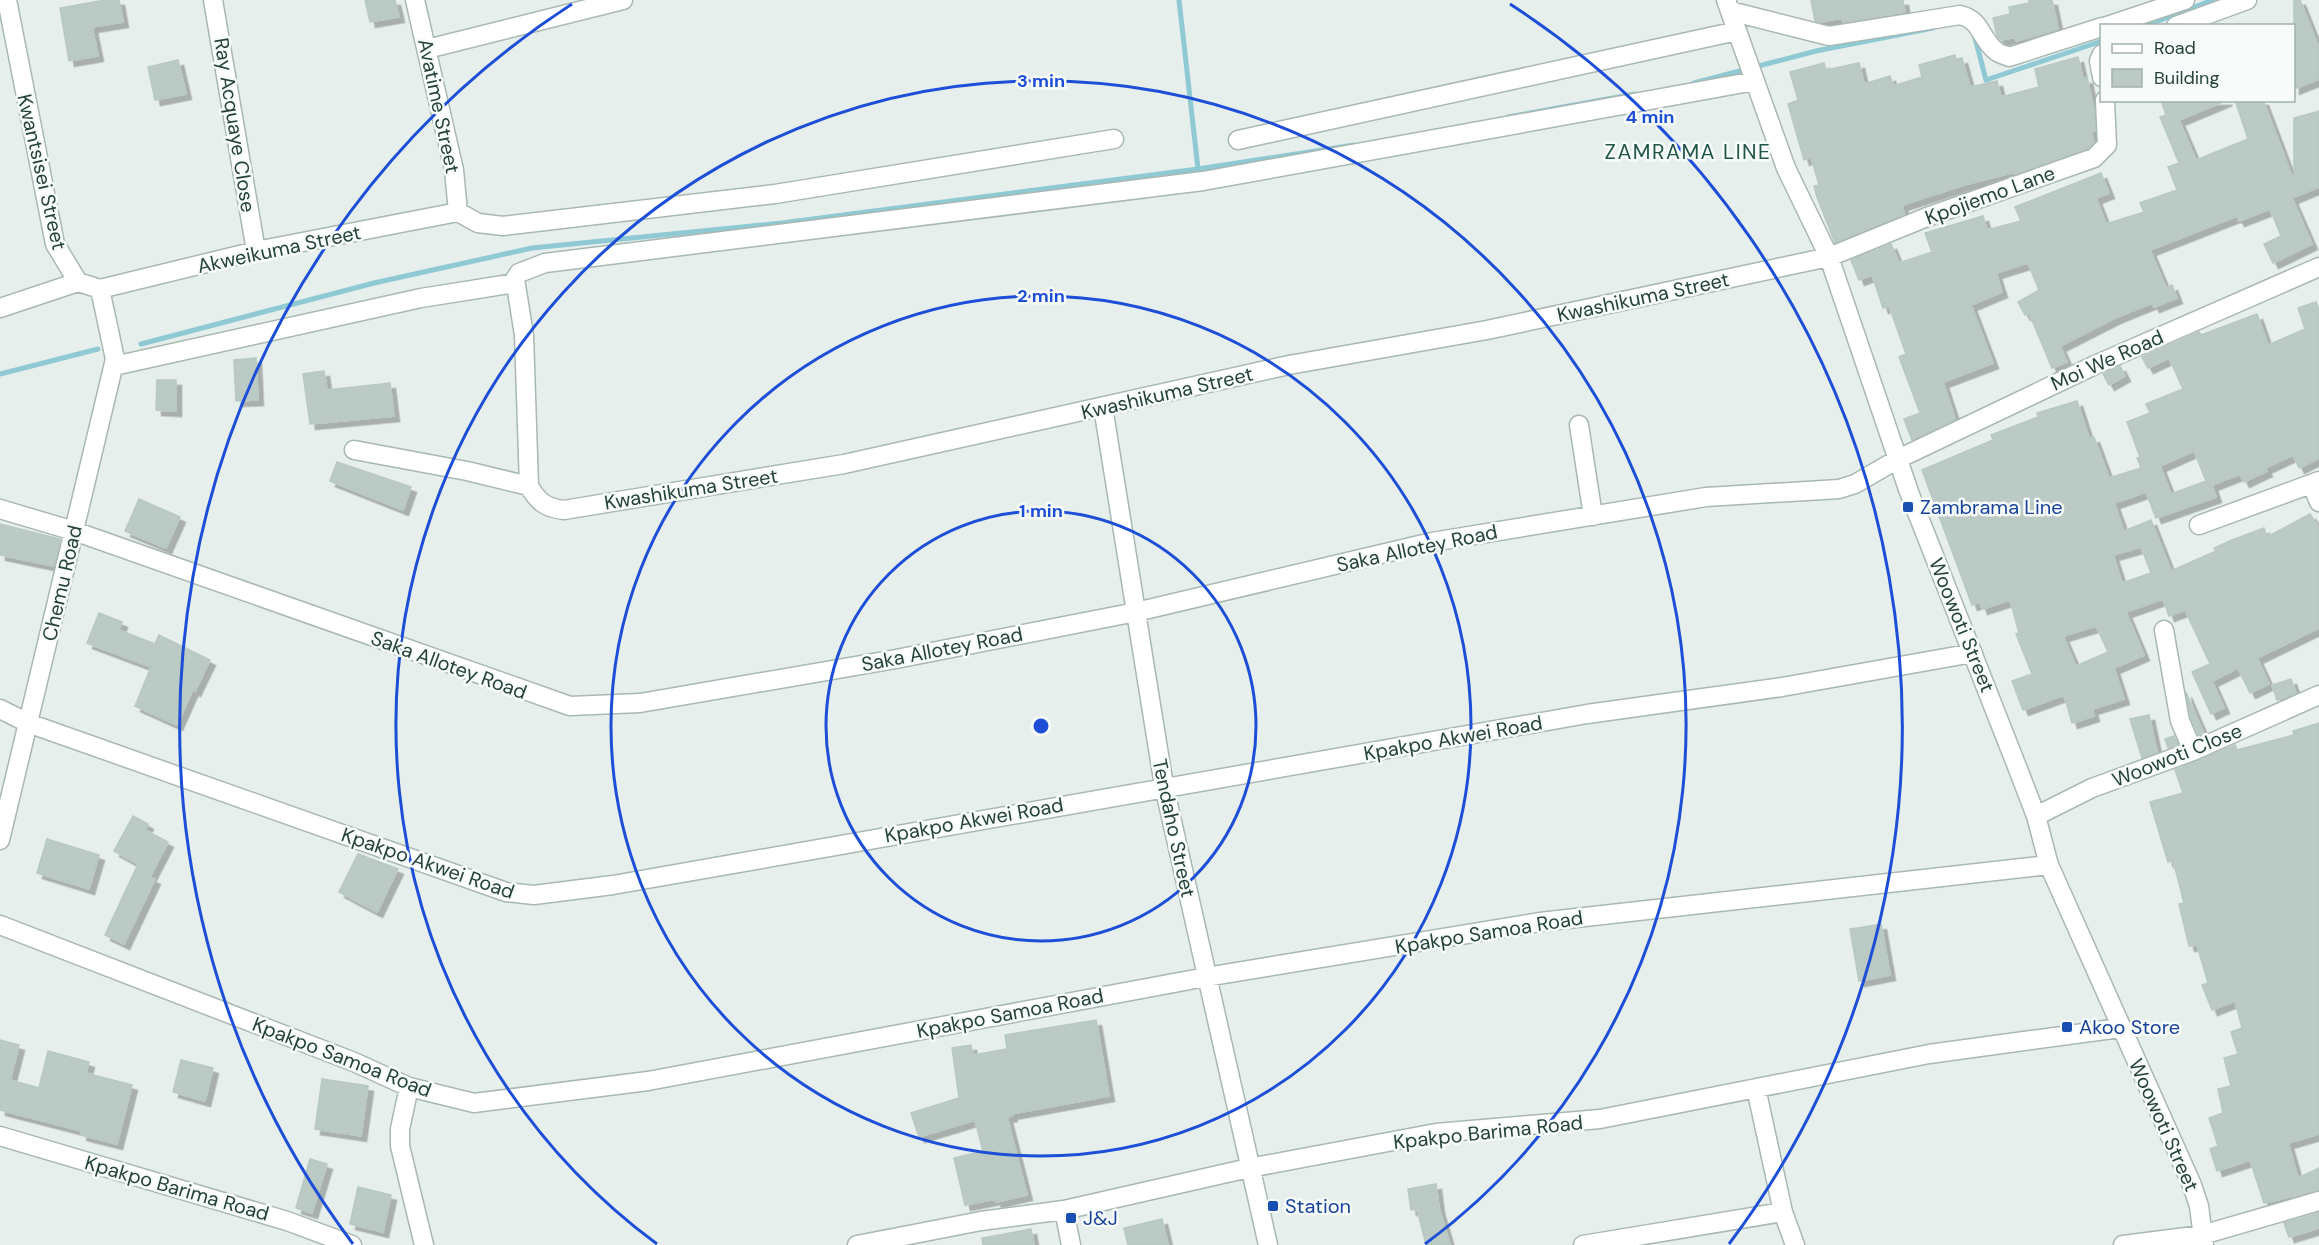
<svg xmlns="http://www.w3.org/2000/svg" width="2319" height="1245" font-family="'DM Sans',sans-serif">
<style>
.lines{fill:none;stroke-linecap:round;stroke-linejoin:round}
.stream{stroke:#8ec9d4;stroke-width:5}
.building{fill:#bbcac4;stroke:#b8c9c2;stroke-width:1.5;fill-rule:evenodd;filter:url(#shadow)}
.minor-casing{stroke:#a8b8b2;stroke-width:21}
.minor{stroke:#fff;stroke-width:18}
.ring{fill:none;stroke:#1d4ed8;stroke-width:3}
.transit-dot{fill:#1a4fb4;stroke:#f7fbf9;stroke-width:2}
.labels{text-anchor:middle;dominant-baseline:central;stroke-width:5;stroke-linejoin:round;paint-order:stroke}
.street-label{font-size:20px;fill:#24423a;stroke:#f7fbf9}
.transit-label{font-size:20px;fill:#164399;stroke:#f7fbf9;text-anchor:start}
.neighbourhood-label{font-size:21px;letter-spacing:1.5px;fill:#1f5548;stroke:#f7fbf9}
.centre{fill:#1d4ed8;stroke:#f7fbf9;stroke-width:3}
.ring-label{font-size:18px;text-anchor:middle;font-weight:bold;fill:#1d4ed8;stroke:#f7fbf9;stroke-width:5;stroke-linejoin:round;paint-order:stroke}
</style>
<defs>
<filter id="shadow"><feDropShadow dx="5.5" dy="5.5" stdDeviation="0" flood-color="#0004"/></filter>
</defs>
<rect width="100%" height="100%" fill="#e6efeb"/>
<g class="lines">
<path class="stream" d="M 1179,0 L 1198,169
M 2145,26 L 2213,0
M 1974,34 L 1986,80 L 2102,41
M 1694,83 L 1816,51 L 1933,28
M 1508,117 L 1635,94
M 141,344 L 374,283 L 532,248 L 782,223 L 1198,169 L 1354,145
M 0,374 L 98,349"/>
</g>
<path class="building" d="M 105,0 L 119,0 L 123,22 L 92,27 L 98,56 L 69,61 L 60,8 Z
M 365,0 L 395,0 L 399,17 L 370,22 Z
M 1811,0 L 1903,0 L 1905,12 L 1843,22 L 1842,18 L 1821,22 L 1815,21 Z
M 2029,0 L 2052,0 L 2058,29 L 2016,41 L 2015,37 L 2001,40 L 1997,36 L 1993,18 L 2010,14 L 2009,7 L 2029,3 Z
M 2294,0 L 2300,0 L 2319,48 L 2319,79 L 2294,89 Z
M 1955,55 L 1956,59 L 1962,58 L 1970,87 L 1997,81 L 2001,97 L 2039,87 L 2035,69 L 2078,57 L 2083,79 L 2087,78 L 2094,110 L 2095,131 L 2091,132 L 2094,142 L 2088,148 L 2015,174 L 2015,172 L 1964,185 L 1902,205 L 1904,214 L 1835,243 L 1817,197 L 1814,186 L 1819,185 L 1811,157 L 1804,160 L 1788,104 L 1798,100 L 1790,72 L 1824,63 L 1826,70 L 1859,63 L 1864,84 L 1890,76 L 1893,86 L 1922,77 L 1919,65 Z
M 178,60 L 186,94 L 155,100 L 148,67 Z
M 2161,100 L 2227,100 L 2179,120 L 2196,160 L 2248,139 L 2235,100 L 2263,100 L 2294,182 L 2294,118 L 2319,111 L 2319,187 L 2292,198 L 2312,244 L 2273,263 L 2264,244 L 2281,236 L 2270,209 L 2239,221 L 2237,216 L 2150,250 L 2166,288 L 2172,285 L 2177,298 L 2154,307 L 2152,303 L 2115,318 L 2060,346 L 2067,362 L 2052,368 L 2029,313 L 2025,315 L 2018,302 L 2039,290 L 2028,263 L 1996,273 L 2002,292 L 1971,305 L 1993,363 L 1943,382 L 1955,419 L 1912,440 L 1904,419 L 1920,413 L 1899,357 L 1906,354 L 1889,306 L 1883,308 L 1872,275 L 1859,280 L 1851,260 L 1891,244 L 1899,263 L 1932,252 L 1925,233 L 1983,216 L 1987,230 L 2021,221 L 2015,207 L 2101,173 L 2109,193 L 2096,198 L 2106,224 L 2144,212 L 2140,203 L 2177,190 L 2168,167 L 2179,163 L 2160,117 L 2166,115 Z
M 2316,302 L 2319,310 L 2319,458 L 2299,468 L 2293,455 L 2265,468 L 2267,471 L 2244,482 L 2240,474 L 2212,485 L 2216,497 L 2156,518 L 2146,492 L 2114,503 L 2124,531 L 2151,520 L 2171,571 L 2216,551 L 2214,548 L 2232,540 L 2264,528 L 2267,537 L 2310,514 L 2319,529 L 2319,628 L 2257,658 L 2269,684 L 2250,693 L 2238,668 L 2212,681 L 2224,708 L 2211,714 L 2192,672 L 2210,664 L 2185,610 L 2169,616 L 2163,599 L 2126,612 L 2144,655 L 2114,668 L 2124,699 L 2092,709 L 2094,716 L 2072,723 L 2064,695 L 2023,710 L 2012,681 L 2032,674 L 2016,634 L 2019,633 L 2010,600 L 1982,609 L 1980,602 L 1972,605 L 1922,470 L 1993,440 L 1991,435 L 2038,417 L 2037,413 L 2077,401 L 2089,438 L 2094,437 L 2109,478 L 2141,468 L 2137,458 L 2140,457 L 2127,422 L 2150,413 L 2146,404 L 2183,389 L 2169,358 L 2148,368 L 2142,357 L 2199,332 L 2201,335 L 2257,314 L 2268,345 L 2305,329 L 2298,308 ZM 2194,451 L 2206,481 L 2171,494 L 2160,466 ZM 2141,547 L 2151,573 L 2122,583 L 2113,555 ZM 2096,626 L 2108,652 L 2076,666 L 2063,636 Z
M 256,358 L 258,400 L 236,401 L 234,360 Z
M 2120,366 L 2125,376 L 2109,385 L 2103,374 Z
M 324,371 L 327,390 L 390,383 L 394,416 L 310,424 L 303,374 Z
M 157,380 L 176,380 L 176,411 L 156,410 Z
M 337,462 L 411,487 L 403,510 L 330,481 Z
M 139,499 L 180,517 L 166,548 L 125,531 Z
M 0,524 L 60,539 L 54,566 L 0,555 Z
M 99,613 L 122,622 L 119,630 L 155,644 L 159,635 L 210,660 L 195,691 L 193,689 L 177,725 L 135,706 L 151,667 L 87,643 Z
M 2291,679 L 2296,693 L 2277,700 L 2272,685 Z
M 2186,692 L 2204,734 L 2199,736 L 2191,718 Z
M 2149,715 L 2157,752 L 2142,758 L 2130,719 Z
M 2319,723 L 2319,1134 L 2288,1143 L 2298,1178 L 2319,1168 L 2319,1190 L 2264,1203 L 2250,1160 L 2217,1171 L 2210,1149 L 2218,1146 L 2209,1118 L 2223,1113 L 2218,1089 L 2231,1086 L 2224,1058 L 2238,1054 L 2231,1032 L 2242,1028 L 2235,1001 L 2212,1010 L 2202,985 L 2208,983 L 2197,945 L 2189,946 L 2179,904 L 2184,903 L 2174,864 L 2172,861 L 2168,862 L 2150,802 L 2183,793 L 2175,770 L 2235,745 L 2237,750 L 2294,735 L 2293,731 Z
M 2174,736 L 2178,745 L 2168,748 L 2165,739 Z
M 133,816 L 148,824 L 145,830 L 168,842 L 150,877 L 155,879 L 124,944 L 105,935 L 138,864 L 114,851 Z
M 47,839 L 99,855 L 89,889 L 37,873 Z
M 358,854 L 398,869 L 377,912 L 339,892 Z
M 1881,924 L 1890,975 L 1859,981 L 1850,929 Z
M 1096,1020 L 1109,1096 L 1011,1114 L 1012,1116 L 1007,1117 L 1027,1195 L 996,1202 L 995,1199 L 965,1205 L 954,1158 L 983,1151 L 975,1120 L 919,1137 L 911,1113 L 959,1098 L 952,1048 L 971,1045 L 973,1055 L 1007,1049 L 1005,1035 Z
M 0,1040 L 19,1045 L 10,1080 L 39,1088 L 48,1051 L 89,1062 L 86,1073 L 132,1085 L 117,1144 L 81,1135 L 82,1131 L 0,1110 Z
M 181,1060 L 213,1068 L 205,1101 L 173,1092 Z
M 322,1079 L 368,1086 L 361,1136 L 315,1129 Z
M 310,1159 L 327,1164 L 312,1213 L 296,1208 Z
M 1436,1184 L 1439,1208 L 1450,1245 L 1426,1245 L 1417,1209 L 1411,1210 L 1408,1189 Z
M 358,1187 L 391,1195 L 383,1232 L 350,1224 Z
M 2319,1213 L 2319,1228 L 2289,1237 L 2284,1223 Z
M 1162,1219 L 1168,1245 L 1128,1245 L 1124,1228 Z
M 1031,1229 L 1034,1245 L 983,1245 L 982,1238 Z"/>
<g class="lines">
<defs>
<path id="minor" d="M 7,0 L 55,244 L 78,282 L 100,289
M 213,0 L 256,251
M 415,0 L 454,170 L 458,212
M 1726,0 L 1786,168 L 1829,257 L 1909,492 L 2016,764 L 2036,816 L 2049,865 L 2192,1185 L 2199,1206 L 2204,1245
M 1730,11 L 1829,36 L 1960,15 C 1982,20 1980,39 1996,51 C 1999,54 2005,55 2009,57 L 2102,27
M 2107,26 L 2185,0
M 2176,26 L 2247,0
M 427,49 L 623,0
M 2102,54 L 2099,61 L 2102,77
M 1755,81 L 1203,181 L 545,263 L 519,273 L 515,279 L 524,335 L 529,486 C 538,502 546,508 564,510 L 844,464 L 1289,365 L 1487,330 L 1829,257 L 1927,217 L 2094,158 L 2107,145 L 2105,100
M 1238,140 L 1737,31
M 458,212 L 478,223 L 503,226 L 775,194 L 1114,139
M 100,289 L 256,251 L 458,212
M 0,308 L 78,282
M 114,366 L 421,298 L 515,283
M 1103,407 L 1164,786 L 1268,1245
M 1579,425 L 1593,516
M 354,450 L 467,471 L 529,486
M 2312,485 L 2319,502
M 0,509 L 74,531 L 570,706 L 640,703 L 896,659 L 1136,612 L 1432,542 L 1706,497 L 1839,489 L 1855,484 L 1898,459 L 2095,365 L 2319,267
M 2199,525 L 2319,481
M 2164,630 L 2180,721 L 2193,751
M 0,709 L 28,723 L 506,892 L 534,895 L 613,885 L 1587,714 L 1782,687 L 1973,653
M 2036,816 L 2092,788 L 2193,751 L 2319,695
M 0,840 L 115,359 L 100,289
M 0,925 L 354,1062 L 409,1087 L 474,1103 L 648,1081 L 1206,977 L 1540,922 L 2049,865
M 409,1087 L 400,1129 L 400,1146 L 424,1245
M 1756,1088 L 1783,1212 L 1795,1245
M 0,1136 L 287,1221 L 352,1245
M 1064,1210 L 1071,1245
M 857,1245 L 981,1221 L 1064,1210 L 1249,1168 L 1436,1133 L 1600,1119 L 1929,1054 L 2120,1028
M 1583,1245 L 1783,1212
M 2123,1245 L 2202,1235 L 2319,1201"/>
</defs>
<use href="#minor" class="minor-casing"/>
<use href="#minor" class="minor"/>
</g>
<g class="ring">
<circle cx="1041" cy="726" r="215"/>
<circle cx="1041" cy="726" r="430"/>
<path d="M657 1244A645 645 0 1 1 1425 1244"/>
<path d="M353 1244A861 861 0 0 1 572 4M1510 4A861 861 0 0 1 1729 1244"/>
</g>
<g class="transit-dot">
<rect x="1902" y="501" width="12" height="12" rx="3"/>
<rect x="2061" y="1021" width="12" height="12" rx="3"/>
<rect x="1267" y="1200" width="12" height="12" rx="3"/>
<rect x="1065" y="1212" width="12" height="12" rx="3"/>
</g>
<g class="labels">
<g class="street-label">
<text transform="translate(439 106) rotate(78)">Avatime Street</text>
<text transform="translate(235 125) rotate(81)">Ray Acquaye Close</text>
<text transform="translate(42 172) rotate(77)">Kwantsisei Street</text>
<text transform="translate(1990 195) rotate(-20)">Kpojiemo Lane</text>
<text transform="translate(279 249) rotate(-12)">Akweikuma Street</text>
<text transform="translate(1643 297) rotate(-12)">Kwashikuma Street</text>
<text transform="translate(2107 360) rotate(-24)">Moi We Road</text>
<text transform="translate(1167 393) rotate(-13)">Kwashikuma Street</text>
<text transform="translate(691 489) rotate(-9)">Kwashikuma Street</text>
<text transform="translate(1417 548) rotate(-12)">Saka Allotey Road</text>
<text transform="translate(62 583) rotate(-77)">Chemu Road</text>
<text transform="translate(1962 625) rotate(68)">Woowoti Street</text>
<text transform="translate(942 649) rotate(-11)">Saka Allotey Road</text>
<text transform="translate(449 665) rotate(20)">Saka Allotey Road</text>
<text transform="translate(1453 738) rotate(-10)">Kpakpo Akwei Road</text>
<text transform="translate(2177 755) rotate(-22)">Woowoti Close</text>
<text transform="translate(974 820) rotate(-10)">Kpakpo Akwei Road</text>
<text transform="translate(1174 828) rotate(78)">Tendaho Street</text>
<text transform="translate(428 863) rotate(19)">Kpakpo Akwei Road</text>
<text transform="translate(1489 932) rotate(-9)">Kpakpo Samoa Road</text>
<text transform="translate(1010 1013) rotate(-11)">Kpakpo Samoa Road</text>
<text transform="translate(342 1057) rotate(21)">Kpakpo Samoa Road</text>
<text transform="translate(2164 1125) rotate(66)">Woowoti Street</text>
<text transform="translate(1488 1132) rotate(-6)">Kpakpo Barima Road</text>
<text transform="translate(177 1188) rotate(16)">Kpakpo Barima Road</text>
</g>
<g class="transit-label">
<text x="1920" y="507">Zambrama Line</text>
<text x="2079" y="1027">Akoo Store</text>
<text x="1285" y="1206">Station</text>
<text x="1083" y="1218">J&amp;J</text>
</g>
<g class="neighbourhood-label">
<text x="1688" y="152">ZAMRAMA LINE</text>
</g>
</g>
<circle cx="1041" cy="726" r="9" class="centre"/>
<g class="ring-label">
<text x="1041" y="87">3 min</text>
<text x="1650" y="123">4 min</text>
<text x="1041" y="302">2 min</text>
<text x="1041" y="517">1 min</text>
</g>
<rect x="2100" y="24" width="195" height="78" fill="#f7fbf9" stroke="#a3b1ad" stroke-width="1.5"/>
<rect x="2112" y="44" width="30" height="9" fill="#ffffff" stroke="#a3b1ad" stroke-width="1.5"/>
<text x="2154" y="54" font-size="18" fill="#24423a">Road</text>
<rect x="2112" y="69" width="30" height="18" fill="#bbcac4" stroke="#a3b1ad" stroke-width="1.5"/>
<text x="2154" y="84" font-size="18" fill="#24423a">Building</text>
</svg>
